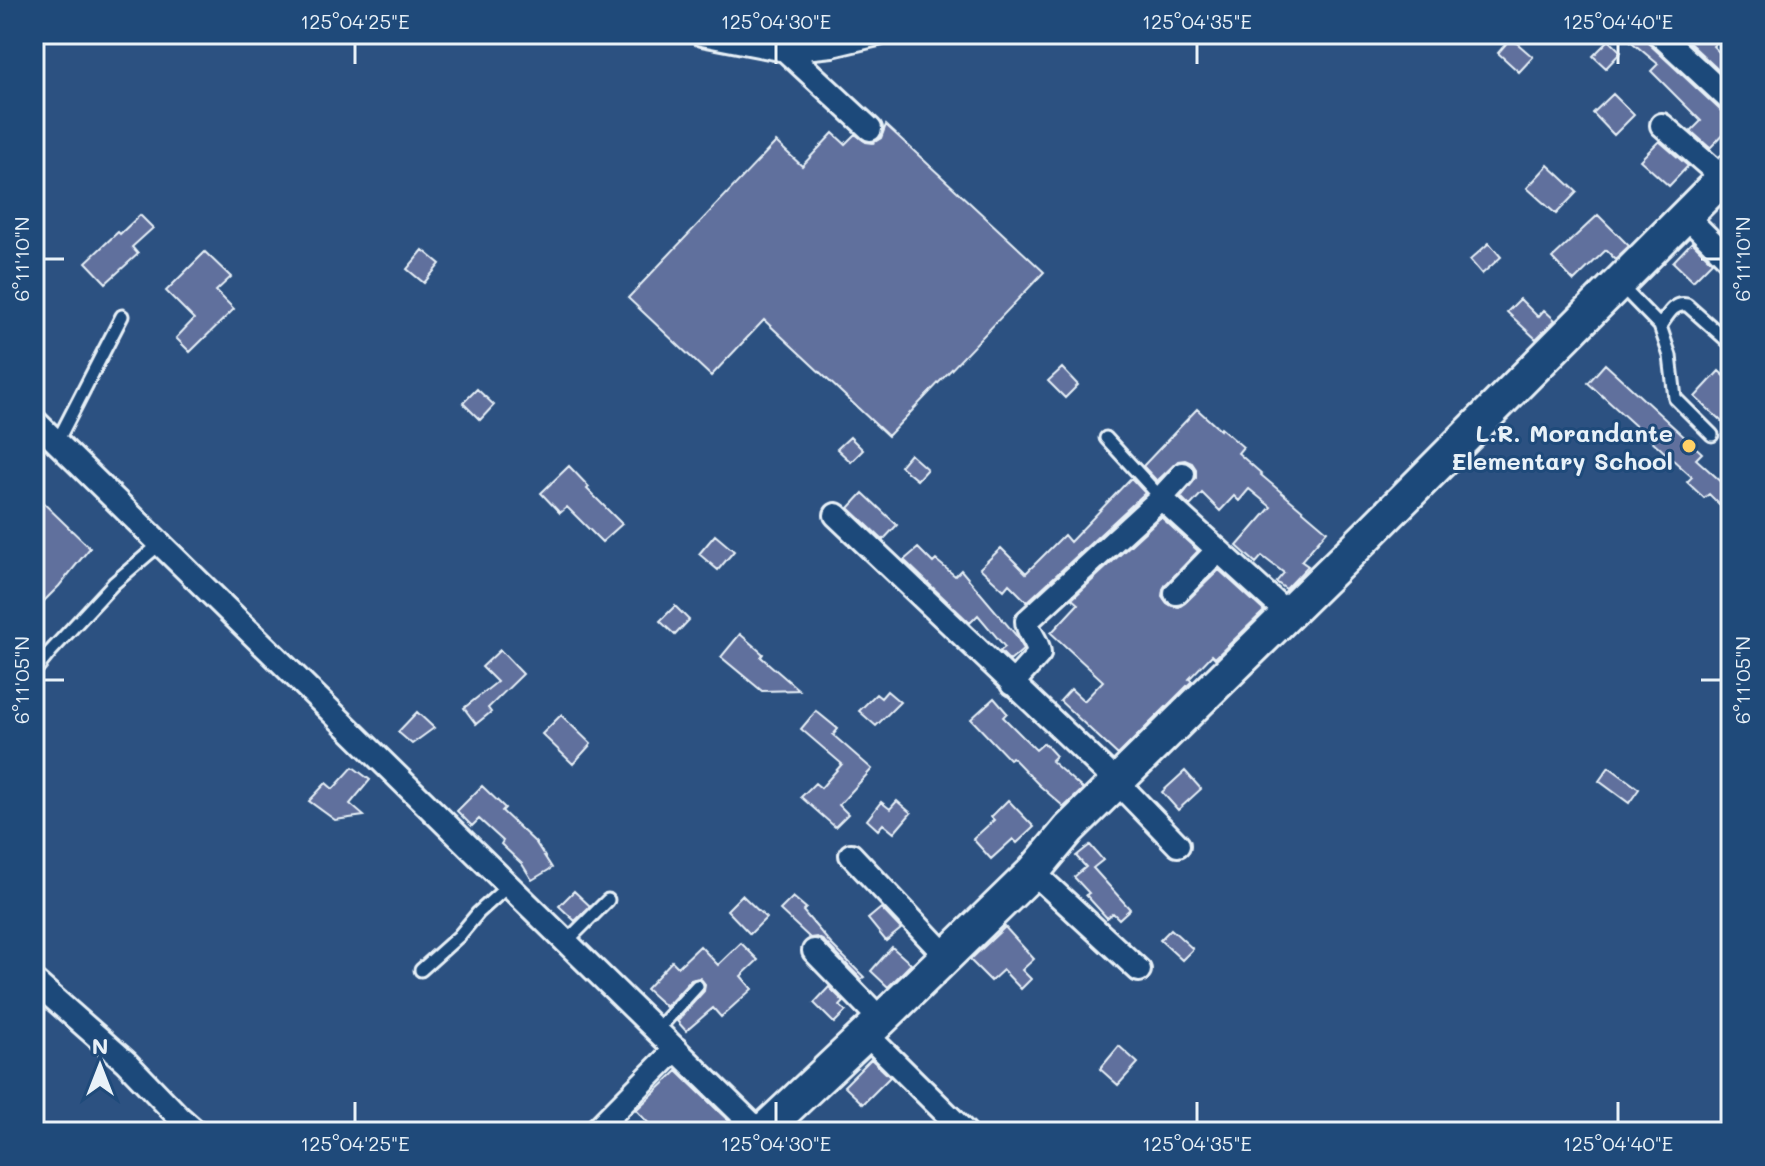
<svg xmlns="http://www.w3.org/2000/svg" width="1765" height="1166" font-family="Mali,sans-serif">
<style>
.building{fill:#61709d;stroke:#e8f1f8;stroke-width:2}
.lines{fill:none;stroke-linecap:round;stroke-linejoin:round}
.lane-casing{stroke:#e8f1f8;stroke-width:17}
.street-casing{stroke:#e8f1f8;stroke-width:28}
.secondary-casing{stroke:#e8f1f8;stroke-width:38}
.lane{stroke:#1f4a7a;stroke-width:11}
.street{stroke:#1f4a7a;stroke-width:22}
.secondary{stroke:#1f4a7a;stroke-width:32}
.ticks{fill:none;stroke:#e8f1f8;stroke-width:3}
.poi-dot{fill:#ffd166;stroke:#1f4a7a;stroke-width:3}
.labels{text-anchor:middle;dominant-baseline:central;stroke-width:6;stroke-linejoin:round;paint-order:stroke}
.poi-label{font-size:24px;font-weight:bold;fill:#e8f1f8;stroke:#1f4a7a;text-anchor:end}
.neatline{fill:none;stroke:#e8f1f8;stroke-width:3}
.ticks-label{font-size:20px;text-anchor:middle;fill:#e8f1f8}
</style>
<rect width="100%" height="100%" fill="#2c5181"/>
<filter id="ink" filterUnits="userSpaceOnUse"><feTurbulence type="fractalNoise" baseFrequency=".0125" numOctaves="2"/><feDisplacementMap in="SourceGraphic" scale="16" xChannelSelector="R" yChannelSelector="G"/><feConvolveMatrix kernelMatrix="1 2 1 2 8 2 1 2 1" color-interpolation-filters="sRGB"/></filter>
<g filter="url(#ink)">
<path class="building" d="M 1622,34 L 1645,34 L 1649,44 L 1721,111 L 1731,115 L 1731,126 L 1710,148 L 1691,131 L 1701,121 L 1651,71 L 1658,64 Z
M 1680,34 L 1709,34 L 1717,42 L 1713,46 L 1731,64 L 1731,71 L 1725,76 Z
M 1511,38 L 1533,57 L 1519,72 L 1498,53 Z
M 1609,40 L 1621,52 L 1606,68 L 1593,56 Z
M 1613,94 L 1634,115 L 1614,135 L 1593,113 Z
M 886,125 L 1044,272 L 888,436 L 764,320 L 711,376 L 628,298 L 776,142 L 802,166 L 833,133 L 845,144 L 855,134 L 866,142 L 873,143 L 881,138 Z
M 1659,141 L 1688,166 L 1669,186 L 1640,160 Z
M 1548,165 L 1577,192 L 1556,214 L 1527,188 Z
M 140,215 L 153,228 L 132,247 L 138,254 L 106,283 L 86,262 L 118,232 L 120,234 Z
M 1598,215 L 1629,246 L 1615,259 L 1606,250 L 1574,281 L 1552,258 Z
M 1692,242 L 1712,262 L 1693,281 L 1673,262 Z
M 1489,243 L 1501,257 L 1482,274 L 1470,260 Z
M 423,250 L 440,264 L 424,283 L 407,269 Z
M 205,252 L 231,277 L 216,291 L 234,309 L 190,352 L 176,338 L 194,319 L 166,291 Z
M 1520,299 L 1538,317 L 1544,310 L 1555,320 L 1536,339 L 1507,312 Z
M 1605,364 L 1702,453 L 1696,459 L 1724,484 L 1731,477 L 1731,516 L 1709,494 L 1704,498 L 1687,482 L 1692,477 L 1588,383 Z
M 1062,368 L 1078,385 L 1065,398 L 1048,381 Z
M 1719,371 L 1731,382 L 1731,430 L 1695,397 Z
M 477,389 L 494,405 L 480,420 L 463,403 Z
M 1197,409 L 1220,430 L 1221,428 L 1243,447 L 1238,453 L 1262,474 L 1261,475 L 1327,531 L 1301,561 L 1308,566 L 1286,589 L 1276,582 L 1284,573 L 1262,556 L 1256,563 L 1237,546 L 1271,507 L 1249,489 L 1239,501 L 1234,496 L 1220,511 L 1202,493 L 1190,506 L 1181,497 L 1196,478 L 1196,469 L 1192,463 L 1185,460 L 1178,461 L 1157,481 L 1143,466 Z
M 850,437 L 863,450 L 851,462 L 837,449 Z
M 910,454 L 927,469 L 917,480 L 900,466 Z
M 569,466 L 589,487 L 587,489 L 622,524 L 602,542 L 567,507 L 560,513 L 541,493 Z
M 1130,479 L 1132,479 L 1145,493 L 1027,602 L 1009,584 L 1004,590 L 980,568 L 1001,548 L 1026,573 L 1064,535 L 1070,542 Z
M 863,493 L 897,525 L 883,540 L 849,508 Z
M 34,494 L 90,548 L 59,586 L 34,611 Z
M 1161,517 L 1198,551 L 1166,584 L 1163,589 L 1162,596 L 1167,603 L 1172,606 L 1179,607 L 1185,603 L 1219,570 L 1264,611 L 1215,658 L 1212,655 L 1189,679 L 1192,681 L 1118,755 L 1060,701 L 1071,689 L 1084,701 L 1103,681 L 1051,633 L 1078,604 L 1072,599 Z
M 715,535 L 734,551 L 718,570 L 699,554 Z
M 918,548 L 933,563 L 936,560 L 955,576 L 961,570 L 1015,634 L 1024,649 L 1010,661 L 1000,651 L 1005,647 L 978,615 L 970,623 L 904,560 Z
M 675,606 L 689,620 L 675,635 L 660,621 Z
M 740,634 L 763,654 L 761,657 L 799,690 L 762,691 L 721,657 Z
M 500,650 L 523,674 L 488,708 L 491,712 L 476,724 L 464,708 L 497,682 L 482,667 Z
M 887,691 L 900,702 L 876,726 L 859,711 L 876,694 L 881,698 Z
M 994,698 L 1007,713 L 1003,717 L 1036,750 L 1044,743 L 1056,756 L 1051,761 L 1083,789 L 1064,807 L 1040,786 L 1012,757 L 1009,759 L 971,719 Z
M 816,711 L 838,729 L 833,735 L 872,769 L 839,805 L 848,814 L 835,827 L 801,797 L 815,783 L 821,788 L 842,764 L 801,729 Z
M 417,712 L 434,728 L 412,744 L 398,732 Z
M 561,715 L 591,744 L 573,764 L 542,734 Z
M 353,767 L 370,780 L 350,804 L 364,816 L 335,820 L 309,801 L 326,783 L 333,789 Z
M 1609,767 L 1639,789 L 1629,803 L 1599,781 Z
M 1185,771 L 1201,789 L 1178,810 L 1162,792 Z
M 482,786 L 505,808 L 502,811 L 536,843 L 552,868 L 532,880 L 522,864 L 501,844 L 503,841 L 479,819 L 472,826 L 457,811 Z
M 1008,800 L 1034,827 L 1017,843 L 1013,839 L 991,859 L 973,839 L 994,820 L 991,817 Z
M 897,801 L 911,813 L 894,833 L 883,824 L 878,830 L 867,820 L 881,802 L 890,809 Z
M 1090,845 L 1103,860 L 1093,868 L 1130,909 L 1119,919 L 1113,913 L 1107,918 L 1086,895 L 1089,893 L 1074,877 L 1086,867 L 1076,856 Z
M 574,891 L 590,906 L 575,921 L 559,906 Z
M 742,895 L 766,918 L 750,934 L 727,910 Z
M 793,897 L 806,908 L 803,911 L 831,944 L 864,977 L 861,979 L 824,941 L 817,937 L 810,938 L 780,910 Z
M 881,908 L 901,929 L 886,941 L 868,919 Z
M 1005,927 L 1034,959 L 1022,970 L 1031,979 L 1021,989 L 1003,970 L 991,981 L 970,960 Z
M 1171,929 L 1193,949 L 1182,960 L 1160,940 Z
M 741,943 L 758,960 L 741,976 L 752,989 L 721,1017 L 713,1008 L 686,1031 L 677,1021 L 704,991 L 705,984 L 700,978 L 691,980 L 666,1007 L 646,989 L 672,961 L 678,967 L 700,946 L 718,965 Z
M 892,947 L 911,964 L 888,987 L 871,971 Z
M 829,987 L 844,1002 L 840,1006 L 846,1011 L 834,1023 L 814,1003 Z
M 1119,1046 L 1138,1063 L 1118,1085 L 1100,1069 Z
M 871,1059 L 890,1077 L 863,1104 L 844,1086 Z
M 677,1071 L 740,1132 L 657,1132 L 636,1110 Z"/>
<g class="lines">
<defs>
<path id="lane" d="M 1621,286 L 1660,326 L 1670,356 L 1675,398 L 1712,435
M 1660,326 C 1667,317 1673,302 1687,305 L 1731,344
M 1106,438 L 1161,498
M 57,442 L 122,316
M 34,672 L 51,651 L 114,583 L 161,543
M 567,941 L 608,900
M 421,970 L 459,936 L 478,913 L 509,885
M 657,1030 L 697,986"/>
<path id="street" d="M 702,34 L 785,50 L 832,45 L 878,34
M 1659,34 L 1731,101
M 785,50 L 870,129
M 1662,125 L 1723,178
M 1685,215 L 1731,261
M 34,420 L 760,1132
M 1161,498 L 1288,614
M 836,515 L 1117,782 L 1178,845
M 1176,593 L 1218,550
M 1012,684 L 1039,654 C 1039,641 1027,633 1027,621 L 1161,498 L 1183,474
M 851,855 L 946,956
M 1033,872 L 1139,970
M 814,951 L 881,1020
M 34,981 L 126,1062 L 179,1117 L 196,1132
M 866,1034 L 965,1132
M 594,1132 L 676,1049"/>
<path id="secondary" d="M 762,1132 L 881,1020 L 1033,872 L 1069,829 L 1365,538 L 1731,170"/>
</defs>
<use href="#lane" class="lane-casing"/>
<use href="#street" class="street-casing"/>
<use href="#secondary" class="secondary-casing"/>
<use href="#lane" class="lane"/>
<use href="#street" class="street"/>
<use href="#secondary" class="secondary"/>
</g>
</g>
<path class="ticks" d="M 355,44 L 355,64M 776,44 L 776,64M 1197,44 L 1197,64M 1618,44 L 1618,64M 44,259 L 64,259M 1701,259 L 1721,259M 44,680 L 64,680M 1701,680 L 1721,680M 355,1102 L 355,1122M 776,1102 L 776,1122M 1197,1102 L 1197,1122M 1618,1102 L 1618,1122"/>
<circle class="poi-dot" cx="1689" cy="446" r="8"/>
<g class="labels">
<g class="poi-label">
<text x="1673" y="432">L.R. Morandante<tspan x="1673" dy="28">Elementary School</tspan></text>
</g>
</g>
<rect width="1765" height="1166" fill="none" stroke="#1f4a7a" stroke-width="88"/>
<g transform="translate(100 1066)" stroke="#1f4a7a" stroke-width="6" paint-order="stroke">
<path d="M0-6L14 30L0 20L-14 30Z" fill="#e8f1f8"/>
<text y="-12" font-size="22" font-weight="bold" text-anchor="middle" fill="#e8f1f8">N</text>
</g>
<rect x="44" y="44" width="1677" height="1078" class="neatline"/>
<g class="ticks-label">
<text x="355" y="29">125°04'25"E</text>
<text x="776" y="29">125°04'30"E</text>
<text x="1197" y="29">125°04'35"E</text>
<text x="1618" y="29">125°04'40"E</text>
<text transform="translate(22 259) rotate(-90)" y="7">6°11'10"N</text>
<text transform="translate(1743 259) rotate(-90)" y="7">6°11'10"N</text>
<text transform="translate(22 680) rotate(-90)" y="7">6°11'05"N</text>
<text transform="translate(1743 680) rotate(-90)" y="7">6°11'05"N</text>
<text x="355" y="1151">125°04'25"E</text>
<text x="776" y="1151">125°04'30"E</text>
<text x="1197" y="1151">125°04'35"E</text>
<text x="1618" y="1151">125°04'40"E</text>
</g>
</svg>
